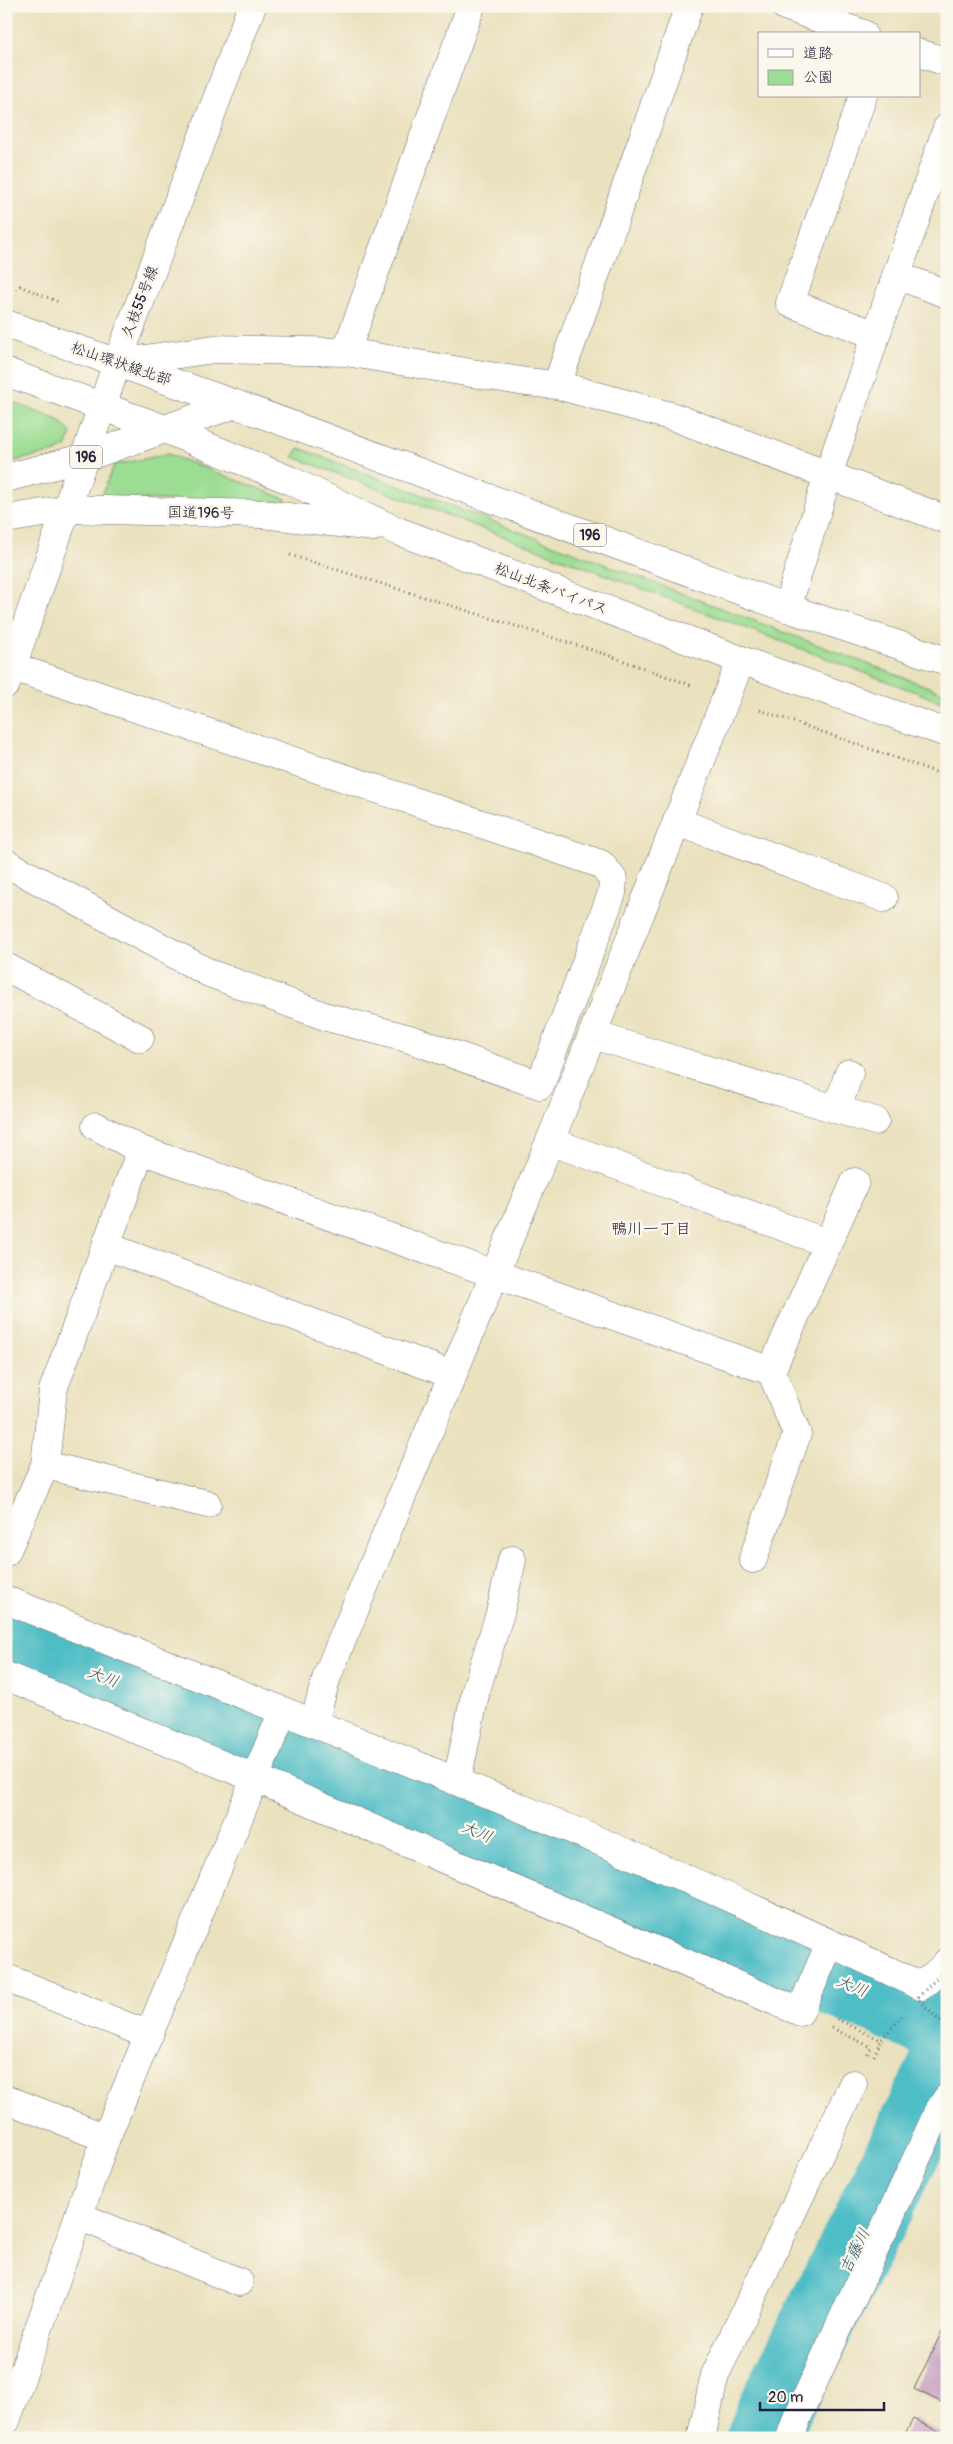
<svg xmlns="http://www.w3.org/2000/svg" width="953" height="2444" font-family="Pangolin,'Klee One',sans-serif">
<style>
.green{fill:#9cdd93;stroke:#5f8067}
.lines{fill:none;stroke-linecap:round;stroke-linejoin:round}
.river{stroke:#4fbdc6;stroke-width:74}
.building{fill:#c59fbf}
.minor-casing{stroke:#686569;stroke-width:29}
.tertiary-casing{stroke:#686569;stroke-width:29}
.primary-casing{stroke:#686569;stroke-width:29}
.trunk-casing{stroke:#686569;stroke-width:29}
.path{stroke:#686569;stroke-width:3;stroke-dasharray:1 4;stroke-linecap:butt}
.minor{stroke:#fff;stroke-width:28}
.tertiary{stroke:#fff;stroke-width:28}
.primary{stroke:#fff;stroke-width:28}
.trunk{stroke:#fff;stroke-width:28}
.path-bridge{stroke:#686569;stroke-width:3;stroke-dasharray:1 4;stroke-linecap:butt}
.labels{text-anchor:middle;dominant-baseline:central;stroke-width:5;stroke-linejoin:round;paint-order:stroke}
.shield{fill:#fbf7ec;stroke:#636270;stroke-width:1}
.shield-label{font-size:14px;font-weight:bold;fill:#22223b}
.street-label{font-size:15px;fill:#22223b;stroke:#fbf7ec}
.neighbourhood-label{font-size:16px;fill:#22223b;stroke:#fbf7ec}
.water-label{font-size:16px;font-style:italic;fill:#32586c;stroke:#fbf7ec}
</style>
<rect width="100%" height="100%" fill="#fbf7ec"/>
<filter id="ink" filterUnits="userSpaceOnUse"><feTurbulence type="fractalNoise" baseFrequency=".02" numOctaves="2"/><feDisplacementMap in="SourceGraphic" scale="10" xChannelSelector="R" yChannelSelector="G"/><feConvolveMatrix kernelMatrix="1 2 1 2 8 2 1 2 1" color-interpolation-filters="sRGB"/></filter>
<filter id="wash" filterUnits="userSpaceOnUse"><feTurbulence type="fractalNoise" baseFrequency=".0096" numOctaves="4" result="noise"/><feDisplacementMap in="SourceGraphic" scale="20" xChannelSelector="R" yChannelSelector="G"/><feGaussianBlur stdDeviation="1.12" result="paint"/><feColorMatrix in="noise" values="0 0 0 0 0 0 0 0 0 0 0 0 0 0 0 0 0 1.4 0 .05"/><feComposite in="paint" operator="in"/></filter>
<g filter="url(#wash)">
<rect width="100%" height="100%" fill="#eae1be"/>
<path class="green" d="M 10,401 L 60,421 L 71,433 L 67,446 L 56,452 L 7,462 L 12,424 Z
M 299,448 L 947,694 L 947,704 L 293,457 Z
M 168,454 L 286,499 L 283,505 L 115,498 L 102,495 L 114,465 Z"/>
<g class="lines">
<path class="river" d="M 6,1639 L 209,1718 L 602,1886 L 884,2000 L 947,2029
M 764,2438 L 774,2411 L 947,2064"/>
</g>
<g id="blocks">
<path class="building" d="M 947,2321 L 947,2405 L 914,2389 Z
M 913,2419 L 947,2435 L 947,2438 L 903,2438 Z"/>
</g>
</g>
<g filter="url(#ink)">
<use href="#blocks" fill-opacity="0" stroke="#686569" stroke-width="1"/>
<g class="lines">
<defs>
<path id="minor" d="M 471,6 L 346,352 L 526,382 L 557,385 L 674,417 L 828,475 L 787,608
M 785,6 L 863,34
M 919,53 L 947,62
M 863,96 L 790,303 L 876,335
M 947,128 L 828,475 L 947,520
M 896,275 L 947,294
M 117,363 L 214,349 L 346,352
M 557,385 L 689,6
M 6,684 L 117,363 L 252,6
M 678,822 L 884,898
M 6,863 L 209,973 L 327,1017 L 410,1039 L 540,1085 L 612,893 L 613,879 L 601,864 L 13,667
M 6,967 L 140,1038
M 593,1035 L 875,1121
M 837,1109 L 849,1073
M 96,1126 L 141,1150 L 771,1371
M 550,1141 L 827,1243
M 106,1246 L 453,1375
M 45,1465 L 207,1504
M 6,1552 L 45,1465 L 53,1390 L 141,1150
M 753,1559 L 797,1434 L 771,1371 L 855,1182
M 6,1600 C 313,1723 622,1843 921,1986 L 942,1968
M 6,1676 L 257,1779 L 800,2012 L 830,1943
M 314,1722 L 327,1676 L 550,1141 L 741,660
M 457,1781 L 476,1690 L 500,1613 L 512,1560
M 6,1978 L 149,2035
M 6,2099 L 106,2138
M 79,2216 L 239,2282
M 6,2421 L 106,2138 L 283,1711
M 701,2438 L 715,2375 L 853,2084"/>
<path id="tertiary" d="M 6,324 L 235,404
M 6,372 L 162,428"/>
<path id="primary" d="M 947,1962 L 942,1968 L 947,1974
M 790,2438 L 797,2418 L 938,2112 L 947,2098"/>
<path id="trunk" d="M 162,428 L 289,480 L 395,530 L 741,660 L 947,733
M 6,478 L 86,457 L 235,404 L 787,608 L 947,661
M 6,519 L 68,509 L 262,514 L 374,527"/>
</defs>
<use href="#minor" class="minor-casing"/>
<use href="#tertiary" class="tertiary-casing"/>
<use href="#primary" class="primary-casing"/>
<use href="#trunk" class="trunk-casing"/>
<path class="path" d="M 16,290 L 20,286 L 61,303
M 290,555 L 605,654 L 693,686
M 760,710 L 947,776
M 837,2019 L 881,2040 L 902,2016
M 832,2028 L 871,2047 L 868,2054
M 874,2056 L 881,2040"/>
<use href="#minor" class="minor"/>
<use href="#tertiary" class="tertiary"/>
<use href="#primary" class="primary"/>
<use href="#trunk" class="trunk"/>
<path class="path-bridge" d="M 947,1968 L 917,1998 L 947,2028"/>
</g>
</g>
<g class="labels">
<g class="shield">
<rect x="70" y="445.5" width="32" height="23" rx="4"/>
<rect x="574" y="523.5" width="32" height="23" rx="4"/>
</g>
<g class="shield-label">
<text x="86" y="457">196</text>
<text x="590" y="535">196</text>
</g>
<g class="street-label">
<text transform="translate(140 302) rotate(-69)">久枝55号線</text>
<text transform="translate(121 364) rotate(19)">松山環状線北部</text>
<text transform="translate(201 513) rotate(1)">国道196号</text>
<text transform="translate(551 589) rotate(21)">松山北条バイパス</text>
</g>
<g class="neighbourhood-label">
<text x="651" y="1229">鴨川一丁目</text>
</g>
<g class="water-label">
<text transform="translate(103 1677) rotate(21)">大川</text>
<text transform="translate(477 1832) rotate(23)">大川</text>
<text transform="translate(852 1986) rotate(22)">大川</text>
<text transform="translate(855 2251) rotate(-64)">吉藤川</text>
</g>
</g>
<rect width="953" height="2444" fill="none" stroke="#fbf7ec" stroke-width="25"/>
<rect x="758" y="32" width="162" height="65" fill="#fbf7ec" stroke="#a4a2a5"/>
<rect x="768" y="49" width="25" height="8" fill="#ffffff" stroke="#a4a2a5"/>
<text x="803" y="58" font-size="15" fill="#22223b">道路</text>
<rect x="768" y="70" width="25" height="15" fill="#9cdd93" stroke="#a4a2a5"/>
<text x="803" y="82" font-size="15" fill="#22223b">公園</text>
<path d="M760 2402v8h124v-8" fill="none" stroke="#22223b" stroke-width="2.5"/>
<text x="768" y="2402" font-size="15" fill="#22223b" stroke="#fbf7ec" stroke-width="4" paint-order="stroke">20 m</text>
</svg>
